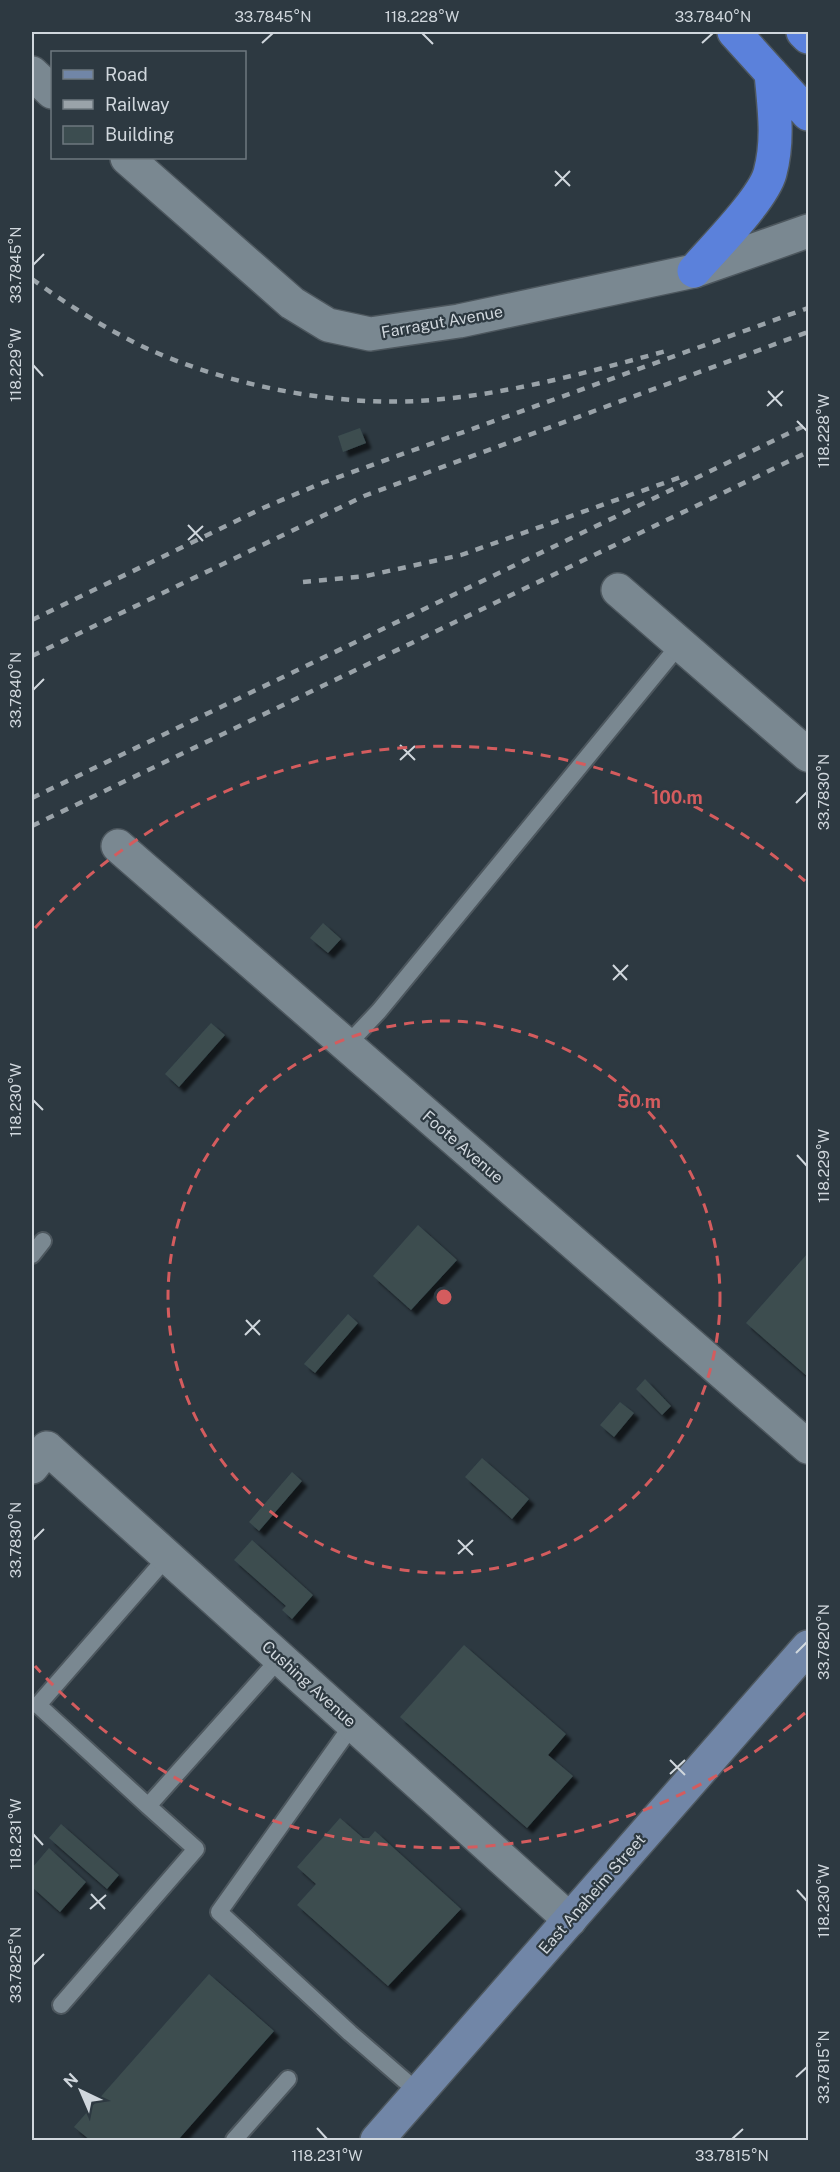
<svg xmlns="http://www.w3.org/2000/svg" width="840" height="2172" font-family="'Public Sans',sans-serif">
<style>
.building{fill:#3c4d50;filter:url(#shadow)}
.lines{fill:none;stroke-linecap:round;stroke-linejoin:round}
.service-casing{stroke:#4d575e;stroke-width:20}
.minor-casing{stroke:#4d575e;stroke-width:36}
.secondary-casing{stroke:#4d575e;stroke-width:36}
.motorway-casing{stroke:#4d575e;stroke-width:36}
.service{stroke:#7a8891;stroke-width:16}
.minor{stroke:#7a8891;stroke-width:33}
.secondary{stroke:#7186a7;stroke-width:33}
.motorway{stroke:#5b81db;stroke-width:33}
.rail{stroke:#9aa3a9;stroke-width:4.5;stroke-dasharray:8 8;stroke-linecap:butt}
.ticks{fill:none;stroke:#d0d7dd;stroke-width:2}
.ring{fill:none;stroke:#d45c5e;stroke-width:3;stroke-dasharray:10 8}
.labels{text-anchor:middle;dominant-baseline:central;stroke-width:4.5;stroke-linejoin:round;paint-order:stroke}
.street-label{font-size:16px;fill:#d0d7dd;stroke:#2d3941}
.centre{fill:#d45c5e;stroke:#2d3941;stroke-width:3}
.ring-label{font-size:18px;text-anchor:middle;font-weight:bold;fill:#d45c5e;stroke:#2d3941;stroke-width:4.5;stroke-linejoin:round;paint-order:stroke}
.neatline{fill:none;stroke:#d0d7dd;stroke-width:2}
.ticks-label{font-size:15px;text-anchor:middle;fill:#d0d7dd}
</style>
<defs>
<filter id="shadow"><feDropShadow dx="5.5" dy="5.5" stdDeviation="1.5" flood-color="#0009"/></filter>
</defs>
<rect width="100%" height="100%" fill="#2d3941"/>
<path class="building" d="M 360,428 L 366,443 L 343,452 L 338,436 Z
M 323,923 L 341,939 L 328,953 L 310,938 Z
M 211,1023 L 225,1035 L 179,1087 L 165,1074 Z
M 418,1225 L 457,1260 L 411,1310 L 373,1276 Z
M 808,1253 L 808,1377 L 746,1323 Z
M 348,1314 L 358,1323 L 315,1373 L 304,1364 Z
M 645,1379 L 671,1406 L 662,1415 L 636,1389 Z
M 620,1402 L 634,1413 L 614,1437 L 600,1425 Z
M 482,1458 L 529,1499 L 512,1519 L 465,1477 Z
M 292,1472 L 302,1481 L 259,1531 L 249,1522 Z
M 252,1540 L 313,1595 L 292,1619 L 282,1610 L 286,1606 L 234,1560 Z
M 464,1645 L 566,1734 L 548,1755 L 573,1776 L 527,1828 L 400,1717 Z
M 340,1818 L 363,1838 L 369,1838 L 375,1831 L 461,1909 L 388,1986 L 297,1905 L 316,1884 L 297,1867 Z
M 61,1824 L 119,1875 L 107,1889 L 49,1838 Z
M 49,1848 L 86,1882 L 60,1912 L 32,1887 L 32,1868 Z
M 209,1974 L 274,2031 L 178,2140 L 90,2140 L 74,2127 Z"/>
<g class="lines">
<defs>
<path id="service" d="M 346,1046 L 379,1011 L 680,644
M 32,1255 L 43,1241
M 353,1724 L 219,1912 L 350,2033 L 418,2092
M 148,1806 L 38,1705 L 167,1557
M 61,2005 L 196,1849 L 148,1806 L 280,1658
M 234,2140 L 288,2079"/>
<path id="minor" d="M 32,73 L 52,92
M 127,158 L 292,303 L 328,325 L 370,334 L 459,321 L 694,271 L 808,231
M 618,590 L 808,755
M 118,846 L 808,1447
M 32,1467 L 47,1448 L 570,1920"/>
<path id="secondary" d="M 377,2140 L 808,1647"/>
<path id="motorway" d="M 734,32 L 808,114
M 803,32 L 808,37
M 694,271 C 713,249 763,199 770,173 C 779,140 774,107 771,73"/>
</defs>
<use href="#service" class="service-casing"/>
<use href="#minor" class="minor-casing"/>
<use href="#secondary" class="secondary-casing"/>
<use href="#motorway" class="motorway-casing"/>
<use href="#service" class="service"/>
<use href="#minor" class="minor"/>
<use href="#secondary" class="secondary"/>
<use href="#motorway" class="motorway"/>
<path class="rail" d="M 32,279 C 68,305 107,330 148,349 C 230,386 341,408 431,400 C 511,394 592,371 670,350
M 303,582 L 366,576 L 461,555 L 681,477
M 32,620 L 263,508 L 322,483 L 808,308
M 32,656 L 364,496 L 808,332
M 32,798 L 808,424
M 32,826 L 808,452"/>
</g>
<path class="ticks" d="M 422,33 L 433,44M 262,43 L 273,33M 702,43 L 713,33M 555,171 L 570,186M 555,186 L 570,171M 33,265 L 44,254M 33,365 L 43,376M 768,391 L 782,406M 767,406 L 783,391M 797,421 L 807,431M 188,525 L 203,541M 188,540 L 203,526M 33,690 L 44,679M 400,745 L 415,760M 400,760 L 415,746M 796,803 L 807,792M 613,965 L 627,980M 613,980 L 628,965M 33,1100 L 43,1110M 797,1155 L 807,1166M 246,1320 L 260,1335M 245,1335 L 260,1320M 33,1540 L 44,1529M 458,1540 L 473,1555M 458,1554 L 473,1540M 796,1653 L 807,1642M 670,1760 L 685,1775M 670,1774 L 685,1760M 33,1834 L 43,1845M 797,1890 L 807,1901M 91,1894 L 105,1909M 90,1909 L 106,1895M 33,1965 L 44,1954M 796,2077 L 807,2067M 317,2128 L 327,2139M 732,2139 L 743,2129"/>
<g class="ring">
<circle cx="444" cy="1297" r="276"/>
<path d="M805 1713A551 551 0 0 1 35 1666M35 928A551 551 0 0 1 805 881"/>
</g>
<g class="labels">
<g class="street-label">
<text transform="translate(442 322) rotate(-10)">Farragut Avenue</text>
<text transform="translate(463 1147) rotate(41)">Foote Avenue</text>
<text transform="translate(309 1684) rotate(42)">Cushing Avenue</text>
<text transform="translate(592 1894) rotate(-49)">East Anaheim Street</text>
</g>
</g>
<circle cx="444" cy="1297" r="9" class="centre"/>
<g class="ring-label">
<text x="677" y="804">100 m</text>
<text x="639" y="1108">50 m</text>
</g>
<rect width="840" height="2172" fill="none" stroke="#2d3941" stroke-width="66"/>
<rect x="51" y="51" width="195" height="108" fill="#2d3941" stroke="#6e787f" stroke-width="1.5"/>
<rect x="63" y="70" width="30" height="9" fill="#7186a7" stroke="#6e787f" stroke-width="1.5"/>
<text x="105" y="81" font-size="18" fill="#d0d7dd">Road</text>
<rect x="63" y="100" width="30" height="9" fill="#9aa3a9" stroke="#6e787f" stroke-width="1.5"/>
<text x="105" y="111" font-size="18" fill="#d0d7dd">Railway</text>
<rect x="63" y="126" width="30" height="18" fill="#3c4d50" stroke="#6e787f" stroke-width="1.5"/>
<text x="105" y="141" font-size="18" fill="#d0d7dd">Building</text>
<g transform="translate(81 2091) rotate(316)" stroke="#2d3941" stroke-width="4.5" paint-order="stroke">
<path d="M0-4.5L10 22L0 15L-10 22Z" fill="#d0d7dd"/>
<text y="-9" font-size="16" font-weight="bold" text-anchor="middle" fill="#d0d7dd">N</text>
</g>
<rect x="33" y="33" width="774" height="2106" class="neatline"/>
<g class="ticks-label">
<text x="273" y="22">33.7845°N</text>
<text x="422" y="22">118.228°W</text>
<text x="713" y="22">33.7840°N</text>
<text transform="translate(16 265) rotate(-90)" y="5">33.7845°N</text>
<text transform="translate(16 365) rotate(-90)" y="5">118.229°W</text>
<text transform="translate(824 431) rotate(-90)" y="5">118.228°W</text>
<text transform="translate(16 690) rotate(-90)" y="5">33.7840°N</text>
<text transform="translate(824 792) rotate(-90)" y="5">33.7830°N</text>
<text transform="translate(16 1100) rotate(-90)" y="5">118.230°W</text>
<text transform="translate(824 1166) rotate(-90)" y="5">118.229°W</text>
<text transform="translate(16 1540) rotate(-90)" y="5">33.7830°N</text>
<text transform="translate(824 1642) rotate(-90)" y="5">33.7820°N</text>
<text transform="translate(16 1834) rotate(-90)" y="5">118.231°W</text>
<text transform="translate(824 1901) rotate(-90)" y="5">118.230°W</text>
<text transform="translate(16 1965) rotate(-90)" y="5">33.7825°N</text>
<text transform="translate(824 2067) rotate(-90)" y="5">33.7815°N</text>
<text x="327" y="2161">118.231°W</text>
<text x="732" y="2161">33.7815°N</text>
</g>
</svg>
